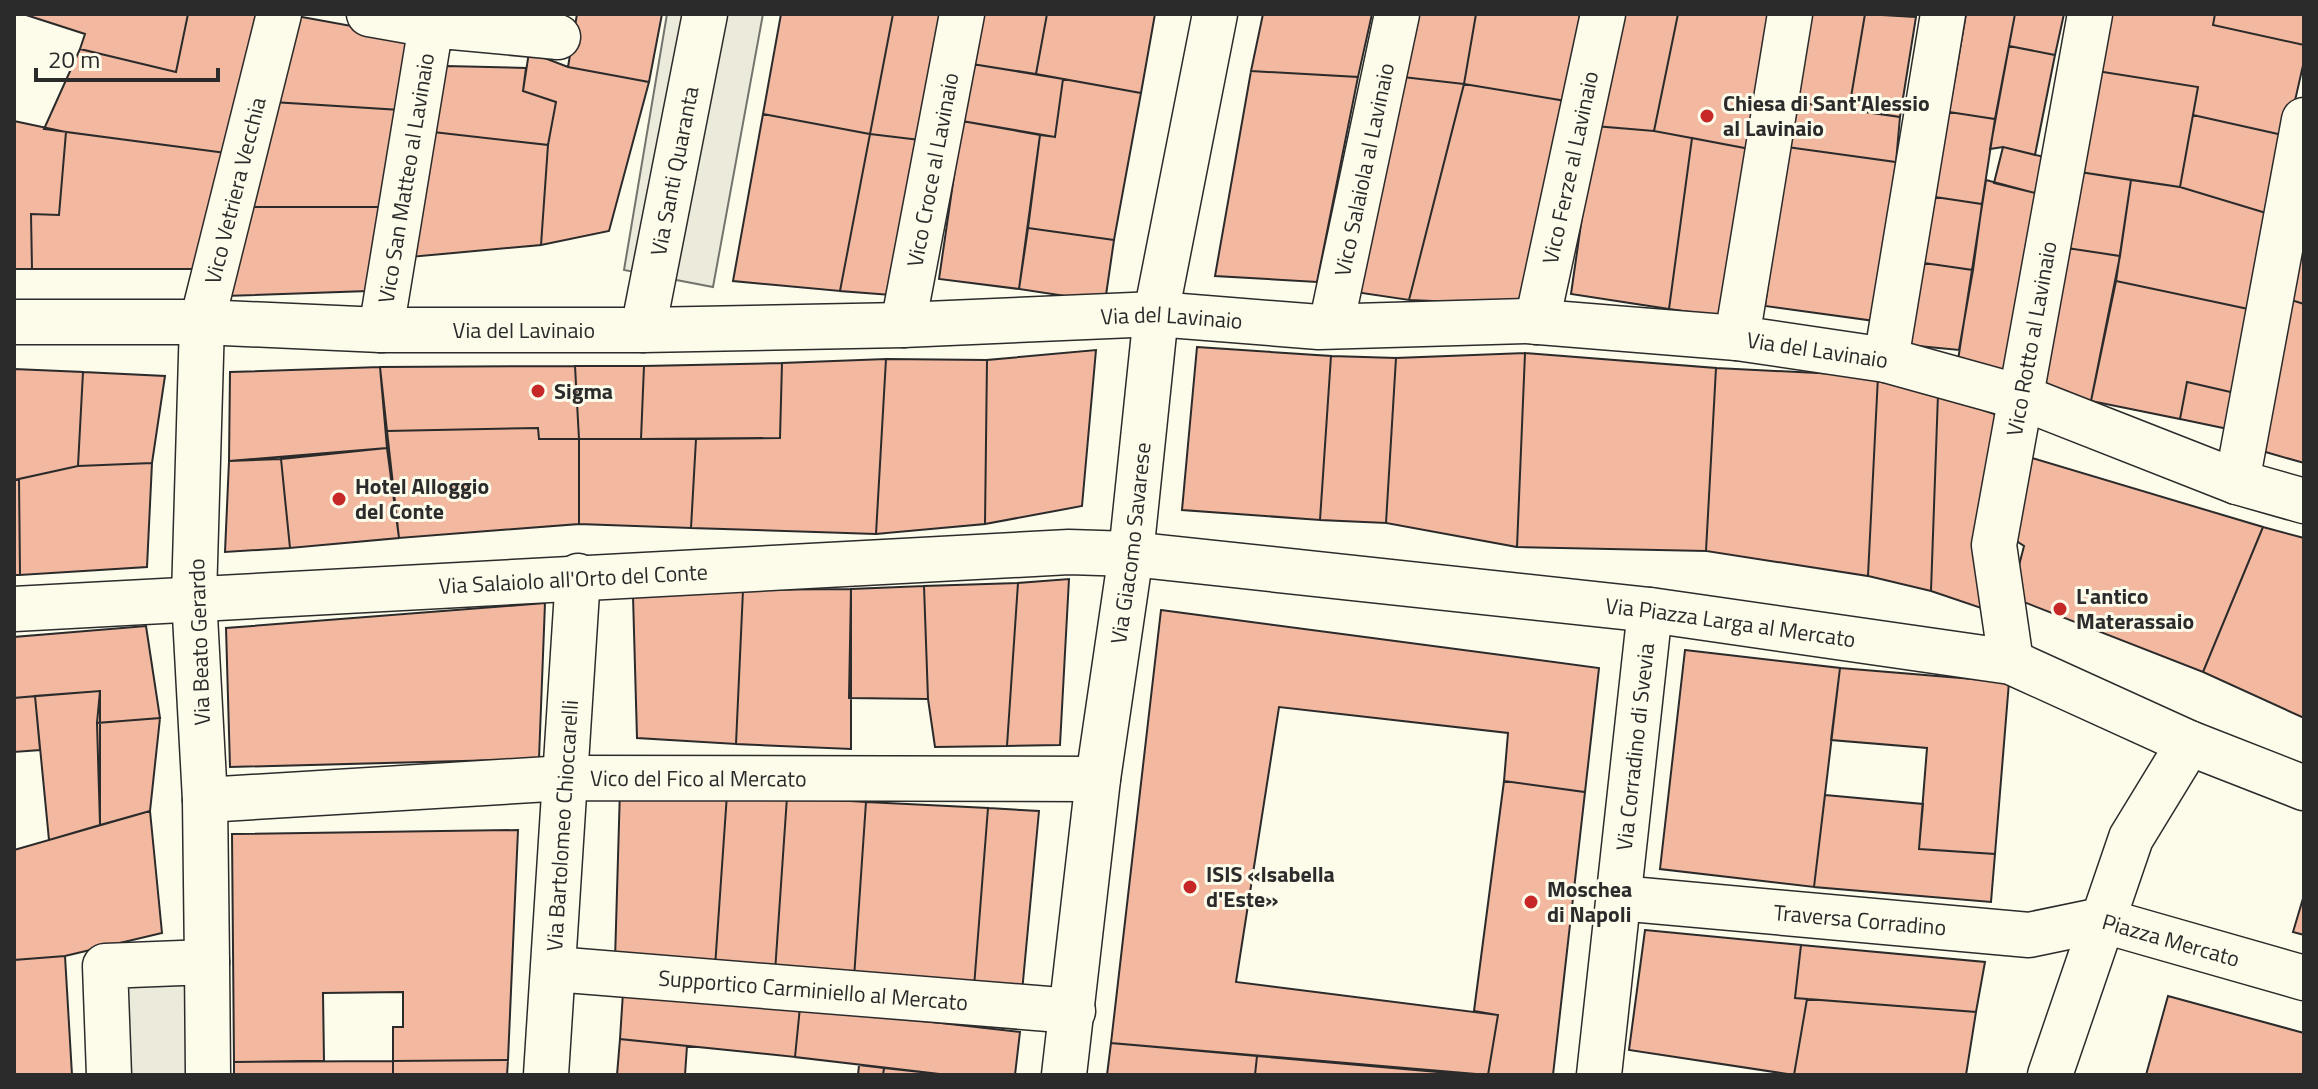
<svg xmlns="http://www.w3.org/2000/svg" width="2318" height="1089" font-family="'Titillium Web',sans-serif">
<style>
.parking{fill:#eceadb;stroke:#74746e;stroke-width:2}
.building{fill:#f2b8a0;stroke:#2b2b2b;stroke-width:2}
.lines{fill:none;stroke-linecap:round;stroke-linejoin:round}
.minor-casing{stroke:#2b2b2b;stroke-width:47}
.minor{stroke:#fdfbea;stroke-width:44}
.poi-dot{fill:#c62828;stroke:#fdfbea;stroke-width:3}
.labels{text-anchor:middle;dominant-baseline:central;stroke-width:6;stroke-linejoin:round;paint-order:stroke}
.poi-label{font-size:22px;font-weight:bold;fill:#2b2b2b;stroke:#fdfbea;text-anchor:start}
.street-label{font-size:22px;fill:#2b2b2b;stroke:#fdfbea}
</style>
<rect width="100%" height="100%" fill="#fdfbea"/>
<path class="parking" d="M 667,14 L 763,14 L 713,287 L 624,270 Z
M 207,962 L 208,1075 L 109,1075 L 105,966 Z"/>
<path class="building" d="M 23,14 L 188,14 L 176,72 L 80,49 L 85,34 Z
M 188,14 L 256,14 L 226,153 L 44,129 L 80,49 L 176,72 Z
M 577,14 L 662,14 L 649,82 L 568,67 Z
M 781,14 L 893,14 L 870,134 L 763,114 Z
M 893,14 L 944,14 L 920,140 L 870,134 Z
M 981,14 L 1047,14 L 1036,74 L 972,64 Z
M 1047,14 L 1155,14 L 1141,93 L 1036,74 Z
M 1263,14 L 1372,14 L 1358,77 L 1251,71 Z
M 1406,14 L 1476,14 L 1464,84 L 1394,76 Z
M 1476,14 L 1580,14 L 1566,101 L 1464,84 Z
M 1618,14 L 1678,14 L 1654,131 L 1595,126 Z
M 1678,14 L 1775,14 L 1750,149 L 1654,131 Z
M 1809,14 L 1865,14 L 1849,109 L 1794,102 Z
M 1865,14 L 1916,17 L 1900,117 L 1849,109 Z
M 1966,14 L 2015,14 L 1995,119 L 1949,112 Z
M 2015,14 L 2064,14 L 2055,55 L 2009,46 Z
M 2107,14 L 2215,14 L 2213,25 L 2304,45 L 2304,61 L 2287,136 L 2193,115 L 2198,87 L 2097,71 Z
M 2215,14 L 2304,14 L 2304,45 L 2213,25 Z
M 291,15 L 412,37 L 400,110 L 273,102 Z
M 2009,46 L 2055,55 L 2035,155 L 2003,147 L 1990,149 Z
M 529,52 L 568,67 L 649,82 L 609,231 L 541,245 L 548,145 L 556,102 L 523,91 Z
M 972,64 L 1063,79 L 1055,137 L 962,121 Z
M 446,66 L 526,68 L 523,91 L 556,102 L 548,145 L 433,132 Z
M 1251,71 L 1358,77 L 1317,282 L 1215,276 Z
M 2097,71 L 2198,87 L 2180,187 L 2080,172 Z
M 1394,76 L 1464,84 L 1409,300 L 1355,292 Z
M 1063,79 L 1141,93 L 1114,240 L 1028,228 L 1040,135 L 1055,137 Z
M 1464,84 L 1566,101 L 1525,305 L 1409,300 Z
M 273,102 L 400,110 L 383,207 L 247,207 Z
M 1794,102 L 1900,117 L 1896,162 L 1787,147 Z
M 1949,112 L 1995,119 L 1982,204 L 1935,197 Z
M 763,114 L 870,134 L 840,291 L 733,281 Z
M 2193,115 L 2287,136 L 2266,213 L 2180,187 Z
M 14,121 L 66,132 L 59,215 L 31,214 L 32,269 L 14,269 Z
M 962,121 L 1040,135 L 1019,289 L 939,279 Z
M 1595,126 L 1654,131 L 1692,138 L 1669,309 L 1571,294 Z
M 66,132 L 226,153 L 197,269 L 32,269 L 31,214 L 59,215 Z
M 433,132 L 548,145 L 541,245 L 410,257 Z
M 870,134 L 920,140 L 891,295 L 840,291 Z
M 1692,138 L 1750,149 L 1724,317 L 1669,309 Z
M 1787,147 L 1896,162 L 1875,321 L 1765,306 Z
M 2003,147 L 2048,158 L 2039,194 L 1994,183 Z
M 2080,172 L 2131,180 L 2120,256 L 2067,248 Z
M 1986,180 L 2039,194 L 2006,374 L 1958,360 Z
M 2131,180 L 2180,187 L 2266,213 L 2253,310 L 2116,281 Z
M 1935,197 L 1982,204 L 1973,270 L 1924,263 Z
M 247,207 L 383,207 L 368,291 L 225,296 Z
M 1028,228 L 1114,240 L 1105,302 L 1019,289 Z
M 2297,244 L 2304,245 L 2304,304 L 2288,299 Z
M 2067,248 L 2120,256 L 2091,401 L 2041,385 Z
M 1924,263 L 1973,270 L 1959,350 L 1908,345 Z
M 2116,281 L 2253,310 L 2235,393 L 2187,382 L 2180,419 L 2091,401 Z
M 2288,299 L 2304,304 L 2304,463 L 2262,451 Z
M 1197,347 L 1331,356 L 1320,520 L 1182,510 Z
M 1096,350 L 1082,506 L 985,524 L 987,360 Z
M 1525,353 L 1517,547 L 1386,523 L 1396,358 Z
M 1525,353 L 1716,368 L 1706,551 L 1517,547 Z
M 1331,356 L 1396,358 L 1386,523 L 1320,520 Z
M 886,359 L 987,360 L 985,524 L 876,534 Z
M 886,359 L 876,534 L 691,528 L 696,439 L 780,438 L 782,363 Z
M 782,363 L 780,438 L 641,439 L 644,366 Z
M 575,366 L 579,439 L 539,439 L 538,428 L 387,431 L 380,367 Z
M 575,366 L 644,366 L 641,439 L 579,439 Z
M 380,367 L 387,448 L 229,461 L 230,372 Z
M 1716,368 L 1878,376 L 1868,576 L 1706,551 Z
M 14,369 L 83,372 L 78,466 L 14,480 Z
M 83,372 L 165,376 L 152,463 L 78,466 Z
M 1878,376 L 1938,394 L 1931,591 L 1868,576 Z
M 2187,382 L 2235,393 L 2228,429 L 2180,419 Z
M 1938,394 L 2000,416 L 1984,609 L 1931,591 Z
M 538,428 L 539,439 L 579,439 L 579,524 L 399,538 L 387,431 Z
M 579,439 L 696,439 L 691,528 L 579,524 Z
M 387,448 L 399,538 L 290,548 L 281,459 Z
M 2032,458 L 2263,527 L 2203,672 L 2011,597 L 2024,546 L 2007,535 Z
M 281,459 L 290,548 L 225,552 L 229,461 Z
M 152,463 L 147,567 L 20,575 L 19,479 L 78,466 Z
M 19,479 L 20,575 L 14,575 L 14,480 Z
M 2263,527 L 2304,538 L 2304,718 L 2203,672 Z
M 1069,579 L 1060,745 L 1007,746 L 1018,583 Z
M 1018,583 L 1007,746 L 935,747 L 928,699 L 924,586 Z
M 924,586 L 928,699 L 849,698 L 851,589 Z
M 851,589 L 851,749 L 736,744 L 743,590 Z
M 743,590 L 736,744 L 637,738 L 633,596 Z
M 545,603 L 539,759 L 230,767 L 226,628 Z
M 1161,610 L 1599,668 L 1585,792 L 1504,781 L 1508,733 L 1279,707 L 1236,982 L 1498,1015 L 1488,1075 L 1111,1043 Z
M 146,626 L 160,718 L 97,723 L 100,691 L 14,698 L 14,637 Z
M 1685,650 L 1840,668 L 1814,887 L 1660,869 Z
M 1840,668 L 2009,682 L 1995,854 L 1919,849 L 1927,748 L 1831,740 Z
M 100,691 L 100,825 L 49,840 L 35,696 Z
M 35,696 L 40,750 L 14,752 L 14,698 Z
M 160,718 L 150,811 L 100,825 L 97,723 Z
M 1504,781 L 1585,792 L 1553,1075 L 1488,1075 L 1498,1015 L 1474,1011 Z
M 620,789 L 727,794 L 715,967 L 615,960 Z
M 727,794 L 787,797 L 775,972 L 715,967 Z
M 1825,795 L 1923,804 L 1919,849 L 1995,854 L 1991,902 L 1814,887 Z
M 787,797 L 866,802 L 854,978 L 775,972 Z
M 866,802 L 988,808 L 974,987 L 854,978 Z
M 988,808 L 1039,811 L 1022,992 L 974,987 Z
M 150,811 L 162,933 L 65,956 L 14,960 L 14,850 Z
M 518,830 L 508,1060 L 393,1061 L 393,1027 L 403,1027 L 403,992 L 323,993 L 324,1061 L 234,1062 L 232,834 Z
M 2304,895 L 2304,935 L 2293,932 Z
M 1645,930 L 1801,945 L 1795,998 L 1807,999 L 1794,1075 L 1629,1050 Z
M 1801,945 L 1985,962 L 1976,1012 L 1795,998 Z
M 65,956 L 72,1075 L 14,1075 L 14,960 Z
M 623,992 L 800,1007 L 795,1057 L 620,1039 Z
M 2168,996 L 2304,1033 L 2304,1075 L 2146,1075 Z
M 1807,999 L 1976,1012 L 1966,1075 L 1794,1075 Z
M 800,1007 L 1020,1032 L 1015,1075 L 948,1075 L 795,1057 Z
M 620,1039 L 687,1046 L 685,1075 L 617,1075 Z
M 1111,1043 L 1257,1056 L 1255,1075 L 1107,1075 Z
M 1257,1056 L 1472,1075 L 1255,1075 Z
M 508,1060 L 507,1075 L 393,1075 L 393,1061 Z
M 393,1061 L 393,1075 L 234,1075 L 234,1062 Z
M 859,1065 L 884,1068 L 883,1075 L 858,1075 Z
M 884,1068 L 948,1075 L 883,1075 Z"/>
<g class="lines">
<defs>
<g id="minor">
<path d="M 369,14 L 431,25"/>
<path id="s1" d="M 14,322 L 202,322 L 381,330 L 643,330 L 903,325 L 1156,314 L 1319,327 L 1527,321 L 1737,338 L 1886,360 L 2023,398 L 2237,482 L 2304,501"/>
<path id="s2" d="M 1537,322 L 1603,14"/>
<path id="s3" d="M 903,325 L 962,14"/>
<path id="s4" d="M 1331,326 L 1397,14"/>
<path id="s5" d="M 381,330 L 431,25 L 558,37"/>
<path id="s6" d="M 643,330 L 705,14"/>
<path d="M 1737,338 L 1790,14"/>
<path d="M 1886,360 L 1943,14"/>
<path d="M 2237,482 L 2304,120"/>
<path id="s7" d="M 14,609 L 1069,552 L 1131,554 L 1650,610 L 2011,662 L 2189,743 L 2304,788"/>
<path id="s8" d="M 2011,662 L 1994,545 L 2090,14"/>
<path id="s9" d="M 205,800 L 565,778 L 1098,779"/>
<path id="s10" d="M 1619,898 L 2029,935 L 2101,920 L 2304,978"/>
<path id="s11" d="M 207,962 L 205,800 L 194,597 L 202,322 L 279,14"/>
<path id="s12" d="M 554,969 L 1073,1011"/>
<path d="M 109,1075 L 105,966 L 207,962 L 208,1075"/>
<path id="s13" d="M 546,1075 L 578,576"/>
<path id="s14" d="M 1064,1075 L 1098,779 L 1131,554 L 1156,314 L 1215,14"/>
<path id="s15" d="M 1599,1075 L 1650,610"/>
<path d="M 2050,1075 L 2131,838 L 2189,743"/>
</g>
</defs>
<use href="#minor" class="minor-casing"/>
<use href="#minor" class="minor"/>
</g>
<g class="poi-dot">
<circle cx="1707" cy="116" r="8"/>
<circle cx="538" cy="391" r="8"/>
<circle cx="339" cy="499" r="8"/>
<circle cx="2060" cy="609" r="8"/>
<circle cx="1190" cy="887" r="8"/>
<circle cx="1531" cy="902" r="8"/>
</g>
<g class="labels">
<g class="poi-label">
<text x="1723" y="103">Chiesa di Sant'Alessio<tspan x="1723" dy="25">al Lavinaio</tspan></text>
<text x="554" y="391">Sigma</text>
<text x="355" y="486">Hotel Alloggio<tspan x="355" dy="25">del Conte</tspan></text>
<text x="2076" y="596">L'antico<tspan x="2076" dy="25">Materassaio</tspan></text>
<text x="1206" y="874">ISIS «Isabella<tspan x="1206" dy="25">d'Este»</tspan></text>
<text x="1547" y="889">Moschea<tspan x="1547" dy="25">di Napoli</tspan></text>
</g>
<g class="street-label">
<text stroke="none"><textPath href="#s2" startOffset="158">Vico Ferze al Lavinaio</textPath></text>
<text stroke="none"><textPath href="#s3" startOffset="158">Vico Croce al Lavinaio</textPath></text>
<text stroke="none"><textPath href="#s4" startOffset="160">Vico Salaiola al Lavinaio</textPath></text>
<text stroke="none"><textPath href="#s6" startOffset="162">Via Santi Quaranta</textPath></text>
<text stroke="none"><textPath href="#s5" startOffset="154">Vico San Matteo al Lavinaio</textPath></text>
<text stroke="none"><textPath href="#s11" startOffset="776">Vico Vetriera Vecchia</textPath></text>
<text stroke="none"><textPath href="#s1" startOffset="1158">Via del Lavinaio</textPath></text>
<text stroke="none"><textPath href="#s1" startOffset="510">Via del Lavinaio</textPath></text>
<text stroke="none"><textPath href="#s8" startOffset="328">Vico Rotto al Lavinaio</textPath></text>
<text stroke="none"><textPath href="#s1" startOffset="1806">Via del Lavinaio</textPath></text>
<text stroke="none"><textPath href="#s14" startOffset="536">Via Giacomo Savarese</textPath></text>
<text stroke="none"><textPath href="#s7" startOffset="560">Via Salaiolo all'Orto del Conte</textPath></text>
<text stroke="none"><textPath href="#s7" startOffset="1722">Via Piazza Larga al Mercato</textPath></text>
<text transform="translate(199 642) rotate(-92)">Via Beato Gerardo</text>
<text stroke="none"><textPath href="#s15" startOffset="330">Via Corradino di Svevia</textPath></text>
<text stroke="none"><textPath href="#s9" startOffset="494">Vico del Fico al Mercato</textPath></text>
<text stroke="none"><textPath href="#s13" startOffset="250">Via Bartolomeo Chioccarelli</textPath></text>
<text stroke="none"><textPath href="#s10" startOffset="242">Traversa Corradino</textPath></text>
<text stroke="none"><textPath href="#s10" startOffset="558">Piazza Mercato</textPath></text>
<text stroke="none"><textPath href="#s12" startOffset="260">Supportico Carminiello al Mercato</textPath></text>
</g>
</g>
<rect width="2318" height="1089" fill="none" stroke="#2b2b2b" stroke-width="32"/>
<path d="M36 68v12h182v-12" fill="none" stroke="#2b2b2b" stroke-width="4"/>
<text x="48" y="68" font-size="24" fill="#2b2b2b" stroke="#fdfbea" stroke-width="6" paint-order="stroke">20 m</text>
</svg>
